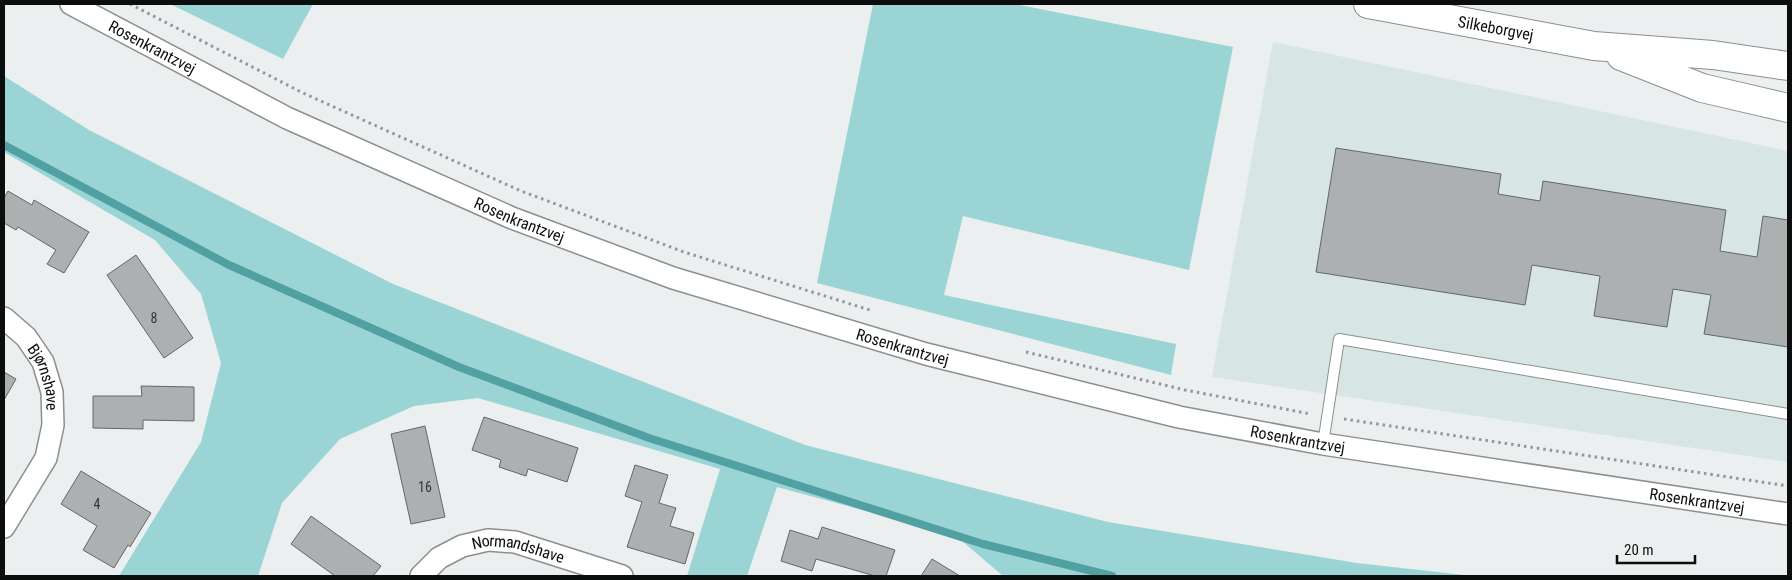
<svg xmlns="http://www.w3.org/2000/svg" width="1792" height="580" font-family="'Roboto Condensed',sans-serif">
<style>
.built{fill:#d7e5e5}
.grass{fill:#9bd4d4}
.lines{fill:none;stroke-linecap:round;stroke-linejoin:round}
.stream{stroke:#52a1a2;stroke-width:8}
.building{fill:#acb0b0;stroke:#636767}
.service-casing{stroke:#8b8f8f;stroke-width:12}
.minor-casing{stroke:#8b8f8f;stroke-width:24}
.primary-casing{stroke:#8b8f8f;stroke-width:30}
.path{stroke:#939796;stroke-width:3;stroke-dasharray:2.5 4;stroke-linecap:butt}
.service{stroke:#fff;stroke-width:10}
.minor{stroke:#fff;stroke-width:21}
.primary{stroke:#fff;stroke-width:28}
.labels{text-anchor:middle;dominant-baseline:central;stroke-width:4;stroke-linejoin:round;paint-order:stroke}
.number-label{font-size:14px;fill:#343636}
.street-label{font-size:16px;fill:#0c0e0d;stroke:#ebefef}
</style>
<rect width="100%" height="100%" fill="#ebefef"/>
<path class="built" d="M 1273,42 L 1788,151 L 1788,462 L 1212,377 Z"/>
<path class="grass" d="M 170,4 L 313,4 L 283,59 Z
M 873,4 L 1015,4 L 1233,47 L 1189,270 L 963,216 L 944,295 L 1176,344 L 1171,375 L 817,283 Z
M 4,76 L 89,130 L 393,284 L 805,445 L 1108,522 L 1357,563 L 1473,576 L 1003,576 L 955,535 L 777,487 L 747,576 L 687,576 L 720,469 L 478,398 L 414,406 L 340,439 L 282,503 L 258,576 L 119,576 L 201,442 L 221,363 L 201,294 L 155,240 L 4,152 Z"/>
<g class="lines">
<path class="stream" d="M 4,145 L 229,265 L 459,367 L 649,438 L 983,544 L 1112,576"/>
</g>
<path class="building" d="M 1336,148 L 1501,174 L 1498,194 L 1540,201 L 1543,181 L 1726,210 L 1720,251 L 1757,257 L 1763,216 L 1788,220 L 1788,347 L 1704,334 L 1711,295 L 1673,289 L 1667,327 L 1594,316 L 1600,276 L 1532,265 L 1525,305 L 1316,272 Z
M 8,191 L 32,205 L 34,200 L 89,232 L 64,273 L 47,264 L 56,250 L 18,227 L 16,230 L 4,223 L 4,198 Z
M 136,255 L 193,338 L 164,358 L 107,275 Z
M 4,372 L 16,379 L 4,400 Z
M 141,386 L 194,387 L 194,421 L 143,420 L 143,429 L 93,428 L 93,396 L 142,396 Z
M 484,417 L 578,448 L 567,482 L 528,469 L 526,476 L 499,467 L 501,460 L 472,450 Z
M 425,426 L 445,517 L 411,524 L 391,434 Z
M 635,465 L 668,475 L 659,503 L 676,508 L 670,526 L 694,533 L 685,564 L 627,547 L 642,502 L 625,496 Z
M 81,471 L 151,513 L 130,547 L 128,545 L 114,568 L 83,550 L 97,526 L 61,504 Z
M 311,516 L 381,566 L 373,576 L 335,576 L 291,544 Z
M 822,527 L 895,550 L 886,576 L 875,576 L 816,559 L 812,571 L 781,561 L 790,530 L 818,539 Z
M 932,559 L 960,576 L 921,576 Z"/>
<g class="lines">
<defs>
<path id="service" d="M 1323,444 L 1339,339 L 1788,414"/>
<g id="minor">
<path id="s1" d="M 71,4 L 287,118 L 512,218 L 673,278 L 926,354 L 1179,417 L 1323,444 L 1788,514"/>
<path id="s2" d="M 4,318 L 26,337 L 43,362 L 52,392 L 53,425 L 46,458 L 4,527"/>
<path id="s3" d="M 421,576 L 439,558 L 462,546 L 488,540 L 515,542 L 622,576"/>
</g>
<g id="primary">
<path id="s4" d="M 1368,4 L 1594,46 L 1713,55 L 1788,66"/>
<path d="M 1621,56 L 1702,88 L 1788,108"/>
</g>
</defs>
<use href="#service" class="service-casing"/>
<use href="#minor" class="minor-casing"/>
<use href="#primary" class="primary-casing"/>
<path class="path" d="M 130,4 L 303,93 L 521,191 L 684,252 L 873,311
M 1026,352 L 1185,390 L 1311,414
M 1344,419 L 1788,486"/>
<use href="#service" class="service"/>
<use href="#minor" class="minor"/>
<use href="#primary" class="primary"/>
</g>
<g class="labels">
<g class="number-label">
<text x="154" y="318">8</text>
<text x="425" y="487">16</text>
<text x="97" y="504">4</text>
</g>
<g class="street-label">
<text stroke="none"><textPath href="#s4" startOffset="130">Silkeborgvej</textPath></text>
<text stroke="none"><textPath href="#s1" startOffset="92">Rosenkrantzvej</textPath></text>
<text stroke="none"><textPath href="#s1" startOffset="498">Rosenkrantzvej</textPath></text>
<text stroke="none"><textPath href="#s1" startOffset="902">Rosenkrantzvej</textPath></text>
<text stroke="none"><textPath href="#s2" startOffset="74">Bjørnshave</textPath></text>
<text stroke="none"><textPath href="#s1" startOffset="1308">Rosenkrantzvej</textPath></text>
<text stroke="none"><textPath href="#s1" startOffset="1712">Rosenkrantzvej</textPath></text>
<text stroke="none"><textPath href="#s3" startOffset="109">Normandshave</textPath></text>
</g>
</g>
<rect width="1792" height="580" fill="none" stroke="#0c0e0d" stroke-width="10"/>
<path d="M1617 555v8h78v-8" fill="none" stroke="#0c0e0d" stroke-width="2.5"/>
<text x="1624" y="555" font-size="15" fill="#0c0e0d" stroke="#ebefef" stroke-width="4" paint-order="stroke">20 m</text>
</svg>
